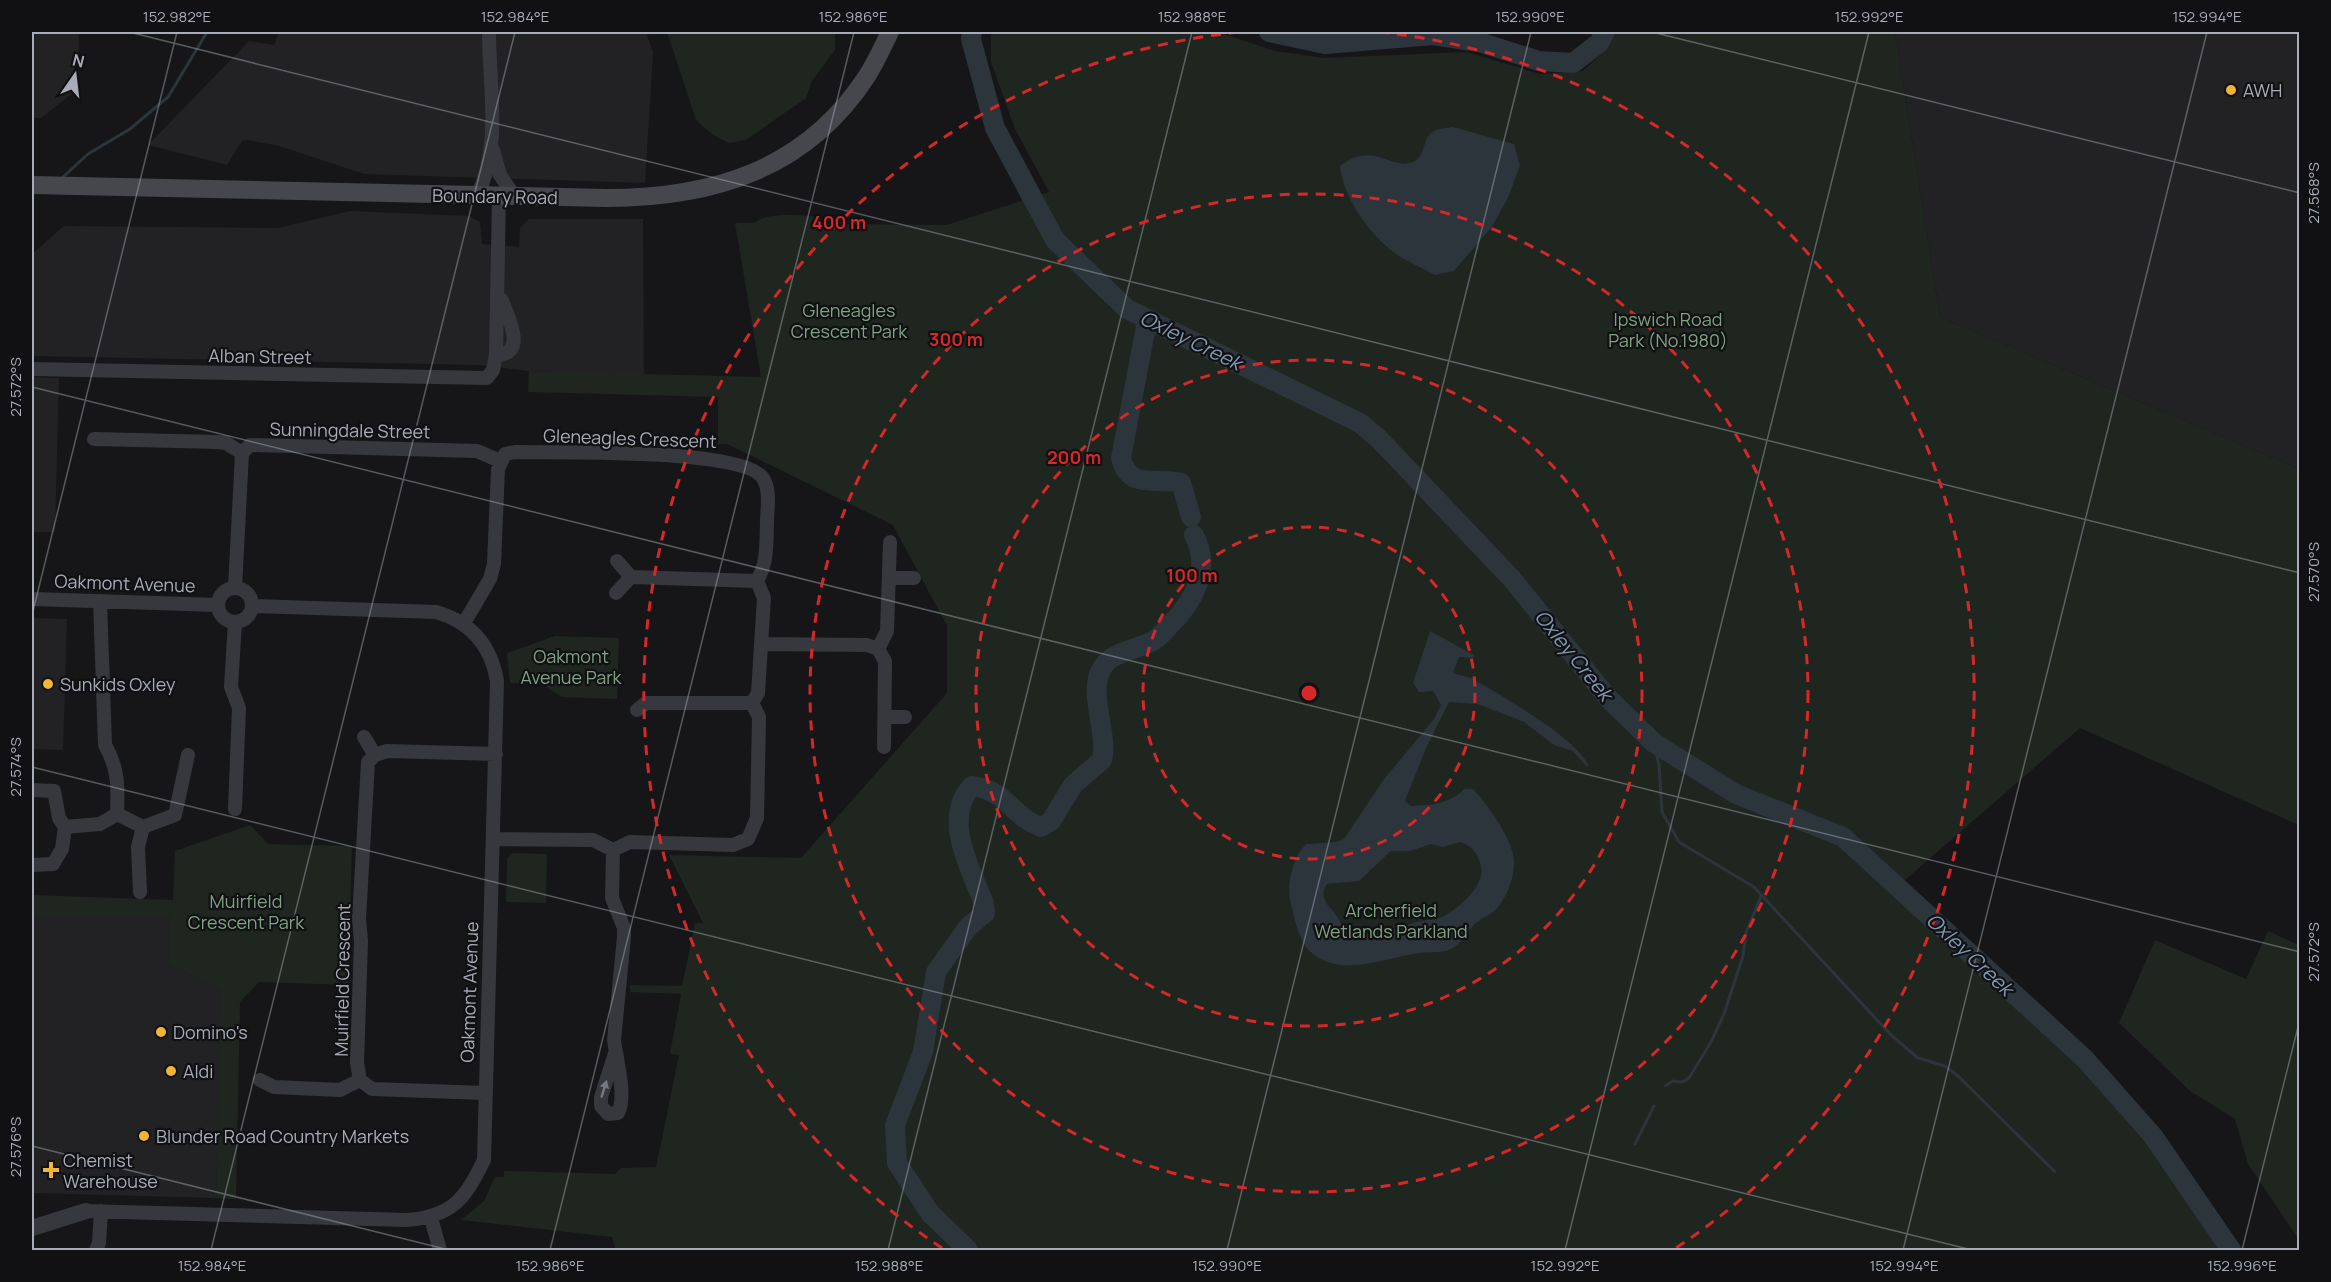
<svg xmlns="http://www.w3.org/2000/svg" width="2331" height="1282" font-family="Manrope,sans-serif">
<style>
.built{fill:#222225}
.green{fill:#1e261f}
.water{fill:#2c343c;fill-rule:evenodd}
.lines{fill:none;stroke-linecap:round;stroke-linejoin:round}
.stream{stroke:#2c343c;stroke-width:3}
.river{stroke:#2c343c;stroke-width:20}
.minor{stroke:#37383d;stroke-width:14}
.tertiary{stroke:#37383d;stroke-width:16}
.secondary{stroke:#45474d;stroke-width:18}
.oneway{fill:#757881}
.ticks{fill:none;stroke:#a8acb8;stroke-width:1.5;stroke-opacity:0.45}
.ring{fill:none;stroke:#d62828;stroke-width:3;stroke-dasharray:10 8}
.poi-dot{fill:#f1b535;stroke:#111113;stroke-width:2}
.labels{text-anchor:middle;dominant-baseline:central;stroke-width:4.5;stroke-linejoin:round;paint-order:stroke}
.poi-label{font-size:18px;fill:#a8acb8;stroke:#111113;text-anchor:start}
.street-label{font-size:18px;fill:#a8acb8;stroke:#111113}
.park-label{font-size:18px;fill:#7fa282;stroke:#111113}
.water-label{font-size:20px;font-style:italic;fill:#7f99b2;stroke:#111113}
.centre{fill:#d62828;stroke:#111113;stroke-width:3}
.ring-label{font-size:18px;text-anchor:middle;font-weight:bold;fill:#d62828;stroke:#111113;stroke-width:4.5;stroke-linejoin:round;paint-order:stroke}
.neatline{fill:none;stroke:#a8acb8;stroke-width:2}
.ticks-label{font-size:15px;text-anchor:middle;fill:#a8acb8}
</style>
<rect width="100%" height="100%" fill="#161618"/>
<path class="built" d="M 32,32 L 79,32 L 78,89 L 41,118 L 32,118 Z
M 279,32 L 646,32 L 653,52 L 645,183 L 364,174 L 279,146 L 247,140 L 242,141 L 227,165 L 148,145 L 249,41 L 274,45 Z
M 1895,32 L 2299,32 L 2299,469 L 1940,317 Z
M 350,211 L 469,216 L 480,222 L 482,244 L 519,247 L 520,228 L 529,219 L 643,219 L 644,375 L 529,371 L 479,365 L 32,356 L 32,254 L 64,226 L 278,228 Z
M 32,377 L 59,378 L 55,532 L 32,532 Z
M 32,618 L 67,619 L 63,750 L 32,749 Z
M 32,915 L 170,915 L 169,964 L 223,990 L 216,1198 L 32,1193 Z"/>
<path class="green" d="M 667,32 L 835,32 L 835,50 L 812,81 L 806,98 L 746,140 L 729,143 L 713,135 L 696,120 Z
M 991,32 L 1217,32 L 1275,51 L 1324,58 L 1467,52 L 1540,74 L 1583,71 L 1599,56 L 1614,32 L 1895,32 L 1940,317 L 2299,469 L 2299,825 L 2080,728 L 1898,886 L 2085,1059 L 2154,1136 L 2230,1250 L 616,1250 L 612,1237 L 461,1220 L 484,1201 L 495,1177 L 504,1177 L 504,1171 L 615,1174 L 621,1168 L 656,1167 L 679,1055 L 670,1054 L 681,994 L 630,992 L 630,985 L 682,986 L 695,923 L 703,923 L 669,855 L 801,858 L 947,693 L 947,626 L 893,525 L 727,444 L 718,444 L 718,397 L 528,392 L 529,371 L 761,377 L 735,223 L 754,223 C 770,209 822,215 840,224 L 947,225 L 1049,192 L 1015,129 L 991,62 Z
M 555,636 L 619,638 L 617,699 L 562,697 L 541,684 L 510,683 L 507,653 Z
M 250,825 L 268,844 L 352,846 L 348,985 L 259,982 L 240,1002 L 236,1199 L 216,1198 L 222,990 L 169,964 L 170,915 L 32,915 L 32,895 L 173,900 L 175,851 Z
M 513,853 L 547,854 L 546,903 L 506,902 L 507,859 Z
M 2268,931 L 2299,945 L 2299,1240 L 2248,1164 L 2235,1119 L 2190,1091 L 2119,1023 L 2155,940 L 2246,979 Z"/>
<path class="water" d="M 1453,127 L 1514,144 L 1520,165 L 1508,198 L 1491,228 L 1454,271 L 1435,275 C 1419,266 1398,258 1386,246 C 1364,226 1343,195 1340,166 C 1375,139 1392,173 1415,161 C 1426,155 1422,137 1434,131 C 1439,128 1448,128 1453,127 Z
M 1430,631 L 1474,655 L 1473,658 L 1459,657 L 1453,673 C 1458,675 1465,676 1471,678 C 1500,695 1576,737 1589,766 L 1586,766 L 1573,751 L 1554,745 L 1524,722 L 1478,704 L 1449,702 L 1427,746 L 1405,801 L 1411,806 C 1431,805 1450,804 1464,789 L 1473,789 C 1487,803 1513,840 1514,860 C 1515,875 1508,895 1498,907 C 1493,914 1483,917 1476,923 C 1468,930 1461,945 1451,949 C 1441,954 1430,951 1420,953 C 1387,957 1343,978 1313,954 C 1299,943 1295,920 1291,904 C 1286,886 1292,857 1306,844 L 1336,842 L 1344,839 L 1384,779 L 1434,719 L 1441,705 L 1433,691 L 1419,692 L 1413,683 ZM 1460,842 C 1470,845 1475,850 1479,860 C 1489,882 1465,902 1448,914 C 1438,921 1424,919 1413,923 C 1396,929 1369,940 1351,932 C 1342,928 1339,918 1333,911 C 1325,903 1320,894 1327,884 L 1359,881 L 1391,851 L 1410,851 L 1431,844 L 1443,847 Z"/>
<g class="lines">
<path class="stream" d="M 63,177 L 88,154 L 130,129 L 168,97 L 207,32
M 1654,743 L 1659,765 L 1662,812 L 1679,842 L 1754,887 L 1891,1035 L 1918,1058 L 1945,1066 L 1957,1075 L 2055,1172
M 1665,1086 L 1673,1081 L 1682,1082 L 1689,1078 L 1711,1042 L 1724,1014 L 1743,956 L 1746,933 L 1761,896
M 1635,1144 L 1654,1106"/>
<path class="river" d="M 972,32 L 971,39 L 995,128 L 1055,240 L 1127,309 L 1360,423 L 1379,439 L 1512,579 L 1608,698 L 1654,743 L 1736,794 L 1843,837 L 2085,1059 L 2153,1136 L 2231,1250
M 1269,32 L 1325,44 L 1433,35 L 1479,42 L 1539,61 L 1573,63 L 1599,43 L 1605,32
M 1147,321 L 1121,458 C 1129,492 1161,476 1181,483 L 1191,517
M 968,1250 L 930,1213 L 897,1163 L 895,1125 L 923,1052 L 936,972 L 968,927 L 985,913 L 984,903 C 970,869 942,817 972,786 C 1007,790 1012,817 1041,827 L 1051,821 L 1073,785 L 1102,760 C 1109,738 1088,693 1101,670 C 1111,651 1133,651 1151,642 C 1158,639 1163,632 1168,627 C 1194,602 1212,569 1194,535"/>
<path class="minor" d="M 493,150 L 500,175 L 515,197
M 477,196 C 502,145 489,87 489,32
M 496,355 C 528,355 508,317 502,300
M 32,369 L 487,378 L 493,370 L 496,355 L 499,196
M 94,439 L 218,442 L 226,443 L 242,453
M 242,453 L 250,445 L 477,451 L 500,461
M 631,577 L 757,581
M 889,578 L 914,578
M218 605a17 17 0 1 1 34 0a17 17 0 1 1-34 0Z
M 235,588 L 242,453
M 616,593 L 631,577 L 617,561
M 32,599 L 217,605
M 100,601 L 105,745 C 119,769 118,788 117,814
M 235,623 L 231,687 L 239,708 L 235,809
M 464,623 L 490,579 L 494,564 L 498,469 L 505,454 L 515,452 C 557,453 742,448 763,478 C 771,491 767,509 767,523 C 766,545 768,561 757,581 L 764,598 L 758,693 L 752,703 L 759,717 L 757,818 L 748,839 L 733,845 L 630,842 L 613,850 L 593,840 L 493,839
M 762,644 L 867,645 L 878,649 L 885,661 L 884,747
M 878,649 L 887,631 L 890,542
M 637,710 L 646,703 L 752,703
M 885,717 L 905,717
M 364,737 L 375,755
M 32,790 L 54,791 L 59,818 L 65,827 L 62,849 L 53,864 L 32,865
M 65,827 L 100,824 L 117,814 L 143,827
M 613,850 L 612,898 L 624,928 L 624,937 L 614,1040 C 616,1057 627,1098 618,1113 L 608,1114 L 601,1106 L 601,1097 L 615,1053
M 140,892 L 138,847 L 143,827 L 175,815 L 188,755
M 260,1080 L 274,1087 L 340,1090 L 360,1080
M 485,1093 L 372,1089 L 360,1080 L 357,1063 L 361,941 L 359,919 L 368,762 L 375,755 L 387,751 L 496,754
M 86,1211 L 406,1220 C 452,1217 465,1199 484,1160 L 497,681 C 491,645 471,622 436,612 L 253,606
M 431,1218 L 440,1250
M 96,1250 L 99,1243 L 101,1211"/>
<path class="tertiary" d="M 32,1228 L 86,1211"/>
<path class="secondary" d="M 32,185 L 606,198 C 712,198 806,170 867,76 C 876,62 883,46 890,32"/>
</g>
<defs><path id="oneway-solid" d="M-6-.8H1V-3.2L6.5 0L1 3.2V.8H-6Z" transform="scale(1.5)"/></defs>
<use class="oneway" href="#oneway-solid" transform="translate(604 1089) rotate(-73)"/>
<path class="ticks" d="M 129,32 L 2300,573M 1652,32 L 2300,193M 32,387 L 2300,952M 32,615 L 177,32M 32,767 L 1972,1250M 32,1146 L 449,1250M 211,1250 L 515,32M 550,1250 L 854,32M 888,1250 L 1192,32M 1227,1250 L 1531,32M 1565,1250 L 1869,32M 1903,1250 L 2207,32M 2242,1250 L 2300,1019"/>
<g class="ring">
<circle cx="1309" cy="693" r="166"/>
<circle cx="1309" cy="693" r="333"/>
<circle cx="1309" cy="693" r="499"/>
<path d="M942 1248A665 665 0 0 1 1239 32M1379 32A665 665 0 0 1 1676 1248"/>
</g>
<g class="poi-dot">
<circle cx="2231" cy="90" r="6"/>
<circle cx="48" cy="684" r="6"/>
<circle cx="161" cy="1032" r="6"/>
<circle cx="171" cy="1071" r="6"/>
<circle cx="144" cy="1136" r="6"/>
<path d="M48 1161h6v6h6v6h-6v6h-6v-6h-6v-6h6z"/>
</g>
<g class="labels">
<g class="poi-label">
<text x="2243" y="90">AWH</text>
<text x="60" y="684">Sunkids Oxley</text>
<text x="173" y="1032">Domino's</text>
<text x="183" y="1071">Aldi</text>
<text x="156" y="1136">Blunder Road Country Markets</text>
<text x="63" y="1160">Chemist<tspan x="63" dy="21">Warehouse</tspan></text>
</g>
<g class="street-label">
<text transform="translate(495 196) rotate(1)">Boundary Road</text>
<text transform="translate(260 356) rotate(1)">Alban Street</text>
<text transform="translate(350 430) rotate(1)">Sunningdale Street</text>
<text transform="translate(630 438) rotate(2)">Gleneagles Crescent</text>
<text transform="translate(125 583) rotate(2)">Oakmont Avenue</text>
<text transform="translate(342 980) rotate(-89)">Muirfield Crescent</text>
<text transform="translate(469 992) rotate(-88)">Oakmont Avenue</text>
</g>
<g class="park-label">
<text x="849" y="310">Gleneagles<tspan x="849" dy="21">Crescent Park</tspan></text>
<text x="1668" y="319">Ipswich Road<tspan x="1668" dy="21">Park (No.1980)</tspan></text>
<text x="571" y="656">Oakmont<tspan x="571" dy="21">Avenue Park</tspan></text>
<text x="246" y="901">Muirfield<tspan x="246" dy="21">Crescent Park</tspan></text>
<text x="1391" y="910">Archerfield<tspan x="1391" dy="21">Wetlands Parkland</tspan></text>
</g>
<g class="water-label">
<text transform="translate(1191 340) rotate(26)">Oxley Creek</text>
<text transform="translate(1574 655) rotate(51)">Oxley Creek</text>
<text transform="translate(1970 954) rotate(43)">Oxley Creek</text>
</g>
</g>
<circle cx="1309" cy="693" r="9" class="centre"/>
<g class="ring-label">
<text x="839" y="229">400 m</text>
<text x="956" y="346">300 m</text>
<text x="1074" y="464">200 m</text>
<text x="1192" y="582">100 m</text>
</g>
<rect width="2331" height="1282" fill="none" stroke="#111113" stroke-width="66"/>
<g transform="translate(75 75) rotate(14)" stroke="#111113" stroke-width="4.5" paint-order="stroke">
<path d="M0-4.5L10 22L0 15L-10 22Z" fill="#a8acb8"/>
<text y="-9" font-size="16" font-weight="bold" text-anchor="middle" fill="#a8acb8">N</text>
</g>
<rect x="33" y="33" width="2265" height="1216" class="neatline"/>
<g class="ticks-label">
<text x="177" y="22">152.982°E</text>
<text x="515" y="22">152.984°E</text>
<text x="853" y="22">152.986°E</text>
<text x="1192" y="22">152.988°E</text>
<text x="1530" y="22">152.990°E</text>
<text x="1869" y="22">152.992°E</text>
<text x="2207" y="22">152.994°E</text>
<text transform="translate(2314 193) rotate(-90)" y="5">27.568°S</text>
<text transform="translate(16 387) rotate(-90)" y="5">27.572°S</text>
<text transform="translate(2314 572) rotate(-90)" y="5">27.570°S</text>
<text transform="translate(16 767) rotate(-90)" y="5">27.574°S</text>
<text transform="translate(2314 952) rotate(-90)" y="5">27.572°S</text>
<text transform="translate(16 1147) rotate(-90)" y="5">27.576°S</text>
<text x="212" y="1271">152.984°E</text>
<text x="550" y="1271">152.986°E</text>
<text x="889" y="1271">152.988°E</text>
<text x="1227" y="1271">152.990°E</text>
<text x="1565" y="1271">152.992°E</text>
<text x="1904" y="1271">152.994°E</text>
<text x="2242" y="1271">152.996°E</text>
</g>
</svg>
